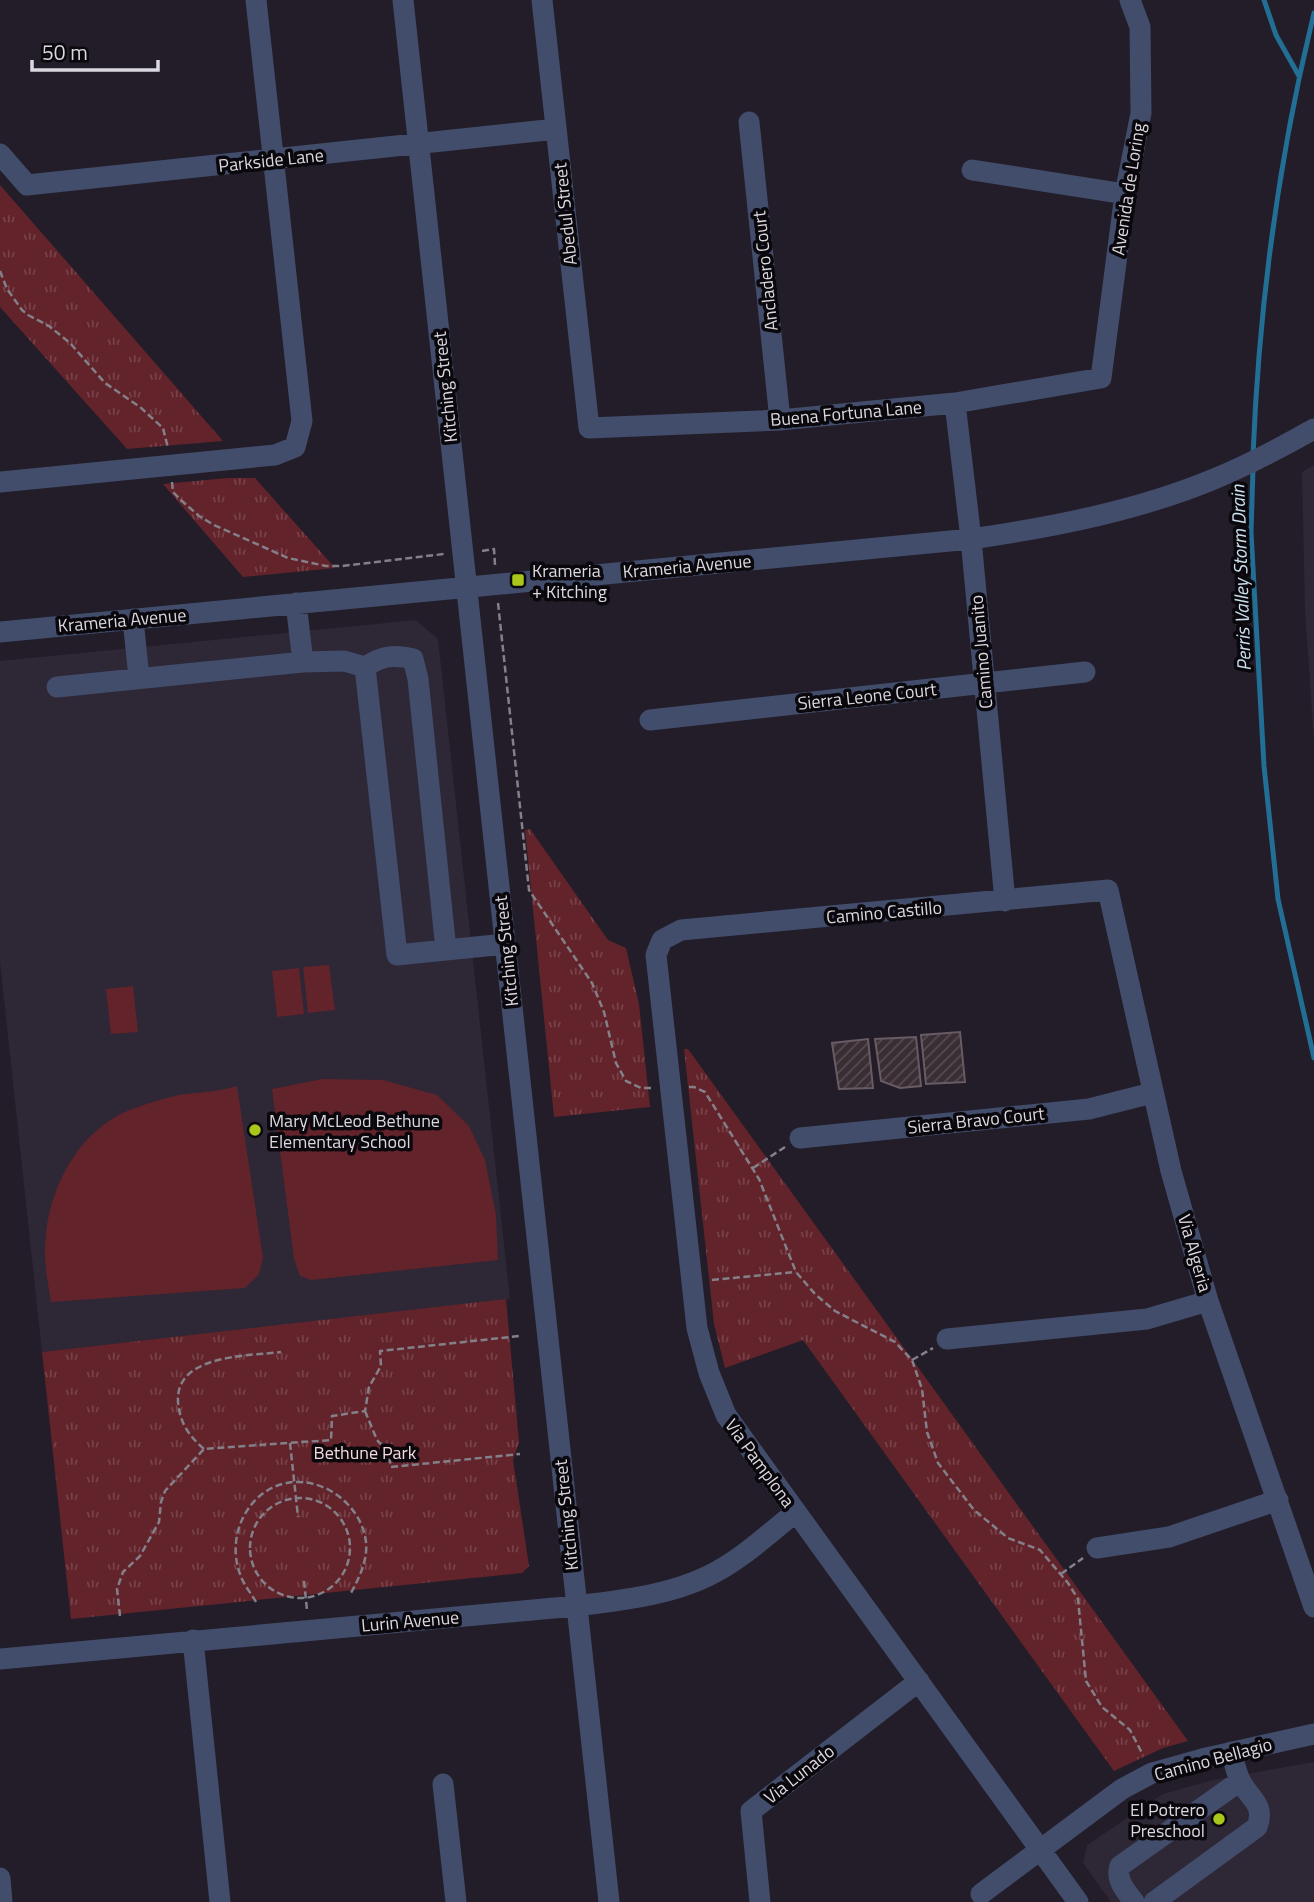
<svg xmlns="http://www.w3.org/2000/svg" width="1314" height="1902" font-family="'Titillium Web',sans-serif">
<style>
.built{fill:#2e2736}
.grass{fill:url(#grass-tufts)}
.pitch{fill:#62232b}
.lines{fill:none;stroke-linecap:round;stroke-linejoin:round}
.stream{stroke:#226e94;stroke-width:5}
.building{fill:url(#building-hatch);stroke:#685b63;stroke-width:2}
.path{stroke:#848089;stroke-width:2.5;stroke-dasharray:7 3.5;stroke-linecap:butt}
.minor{stroke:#424c6b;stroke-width:21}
.poi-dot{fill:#a9c719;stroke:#0a080d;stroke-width:2.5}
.labels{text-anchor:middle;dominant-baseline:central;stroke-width:7;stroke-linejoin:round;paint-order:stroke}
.street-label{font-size:18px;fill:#dbd8df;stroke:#0a080d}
.poi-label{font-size:18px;fill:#dbd8df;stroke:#0a080d;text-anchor:start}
.park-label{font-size:18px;fill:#f4dadb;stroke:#0a080d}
.water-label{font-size:19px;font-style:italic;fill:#cde2f0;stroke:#0a080d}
</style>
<defs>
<pattern id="grass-tufts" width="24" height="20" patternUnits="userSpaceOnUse" patternTransform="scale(1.75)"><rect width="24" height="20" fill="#62232b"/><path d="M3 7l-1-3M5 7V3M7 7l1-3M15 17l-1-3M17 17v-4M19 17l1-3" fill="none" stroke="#784249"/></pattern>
<pattern id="building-hatch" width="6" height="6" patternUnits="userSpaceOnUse" patternTransform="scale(1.75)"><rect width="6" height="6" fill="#3a2e35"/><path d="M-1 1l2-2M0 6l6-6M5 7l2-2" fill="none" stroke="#564c52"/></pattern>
</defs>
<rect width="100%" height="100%" fill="#221d28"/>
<path class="built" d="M 1314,465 L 1314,742 L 1305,610 L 1302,472 Z
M 416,620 L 438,639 L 510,1299 L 42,1352 L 0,962 L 0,661 Z
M 1314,1762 L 1314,1902 L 1111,1902 L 1083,1863 L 1087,1845 L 1163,1794 L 1213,1780 Z"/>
<path class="grass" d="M 0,185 L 7,193 L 223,441 L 127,449 L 0,307 Z
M 228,478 L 255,478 L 335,568 L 243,577 L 163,484 Z
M 530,829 L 608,940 L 626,948 L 639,1004 L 650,1107 L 554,1117 L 525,830 Z
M 684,1049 L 688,1049 L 1188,1741 L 1163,1748 L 1114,1771 L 803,1340 L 725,1368 L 714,1324 Z
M 506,1299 L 519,1442 L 513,1460 L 529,1566 L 522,1573 L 71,1619 L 42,1352 Z"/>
<path class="pitch" d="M 329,965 L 335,1010 L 308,1013 L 303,967 Z
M 299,968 L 304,1014 L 277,1017 L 272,971 Z
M 133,986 L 138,1032 L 111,1034 L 106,989 Z
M 322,1079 L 383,1080 L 437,1095 L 469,1126 L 485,1160 L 496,1215 L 498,1260 L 311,1280 L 300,1276 L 294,1259 L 272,1089 Z
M 237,1086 L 263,1258 L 259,1274 L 245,1288 L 51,1302 C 47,1279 43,1256 46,1233 C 52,1179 84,1124 138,1107 C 151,1102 166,1098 179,1095 C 199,1092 218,1092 237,1086 Z"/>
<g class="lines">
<path class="stream" d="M 1264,0 L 1276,35 L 1299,76
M 1253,456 C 1259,304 1278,160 1314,13
M 1253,469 L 1251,532 L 1264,766 L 1278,899 L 1314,1058"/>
</g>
<path class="building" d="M 960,1032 L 965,1082 L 926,1084 L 921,1035 Z
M 916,1037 L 921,1086 L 900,1088 L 881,1081 L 875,1039 Z
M 868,1039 L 873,1088 L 839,1089 L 832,1043 Z"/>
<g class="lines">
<path class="path" d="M 0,271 L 7,289 L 22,310 L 28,315 L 49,326 L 70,343 L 105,383 L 140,407 L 163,428 L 168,448
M 172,482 L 173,492 L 182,501 L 199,516 L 214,525 L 288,558 L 326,566 L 342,566 L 444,554
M 482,551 L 494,549 L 495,565
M 498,603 L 529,890 L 592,983 L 604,1012 L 616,1063 L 626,1081 L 641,1088 L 651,1088
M 689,1087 L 694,1087 L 705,1092 L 759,1179 L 796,1272 L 815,1294 L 835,1311 L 895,1342 L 912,1360 L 922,1389 L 927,1432 L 938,1463 L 974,1510 L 1008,1538 L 1040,1550 L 1068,1583 L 1078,1599 L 1086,1681 L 1102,1707 L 1130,1730 L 1143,1755
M 753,1168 L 785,1147
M 712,1280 L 796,1272
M 912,1360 L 933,1348
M 365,1411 L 377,1440 L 388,1452 L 391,1467 L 520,1454
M 290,1443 L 298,1517
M 204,1449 C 188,1435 180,1423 178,1402 C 175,1354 249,1356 281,1352
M250 1548a50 50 0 1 1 100 0a50 50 0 1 1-100 0Z
M 1061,1574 L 1083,1558
M 304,1581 L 307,1610
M 256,1602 C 251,1593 243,1584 240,1574 C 225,1534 250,1485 294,1482 C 329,1480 362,1508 366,1542 C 368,1560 359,1578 351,1593
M 120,1616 L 117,1589 L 123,1572 L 140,1556 L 159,1522 L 161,1502 L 165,1491 L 204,1449 L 331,1440 L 332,1416 L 365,1411 L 369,1387 L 381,1366 L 380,1351 L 519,1336"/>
<path class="minor" d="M 403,0 L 609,1902
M 542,0 L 589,428 L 780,420 L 955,403 L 1101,378 L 1125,194 L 1141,113 L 1140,27 L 1130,0
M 749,122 L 780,420
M 0,154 L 27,185 L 556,129
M 972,170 L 1125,194
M 955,403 L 971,539 L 1005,901
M 0,482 L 275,455 L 295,447 L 302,421 L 256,0
M 296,603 L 303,662
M 133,619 L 139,678
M 0,632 L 971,539 C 1053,527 1137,511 1214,479 C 1248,465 1282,447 1314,429
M 365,667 L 397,955 L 505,944
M 365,667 C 382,656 393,654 413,659 L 418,679 L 446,950
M 57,687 L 303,662 L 344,661 L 365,667
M 650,720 L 1085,672
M 800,1138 L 1089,1109 L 1152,1093
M 947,1339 L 1147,1319 L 1208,1301
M 1097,1548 L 1169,1537 L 1278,1500
M 193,1640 L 220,1902
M 0,1659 L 576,1606 C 621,1600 667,1596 708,1576 C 740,1561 768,1534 796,1512
M 443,1784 L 456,1902
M 0,1878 L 2,1902
M 981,1894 L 1122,1789 L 1152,1773 L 1202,1759 L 1314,1734
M 760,1902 L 751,1811 L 919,1681
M 1078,1902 L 726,1415 L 709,1373 L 697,1328 L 656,955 L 662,940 L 681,930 L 1108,890 L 1171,1171 L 1208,1301 L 1314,1607
M 1134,1902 C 1126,1891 1115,1880 1120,1866 L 1240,1781
M 1154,1902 L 1257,1827 C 1266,1804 1249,1799 1240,1780 C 1236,1772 1234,1761 1231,1752"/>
</g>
<g class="poi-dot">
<rect x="511" y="573" width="14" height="14" rx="3.5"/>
<circle cx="255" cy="1130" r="7"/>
<circle cx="1219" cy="1819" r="7"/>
</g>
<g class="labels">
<g class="street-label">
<text transform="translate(271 160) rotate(-6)">Parkside Lane</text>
<text transform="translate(1128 189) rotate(-81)">Avenida de Loring</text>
<text transform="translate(565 214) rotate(-96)">Abedul Street</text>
<text transform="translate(765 271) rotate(-96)">Ancladero Court</text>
<text transform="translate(445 387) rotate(-96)">Kitching Street</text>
<text transform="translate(846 413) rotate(-5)">Buena Fortuna Lane</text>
<text transform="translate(687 566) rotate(-5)">Krameria Avenue</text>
<text transform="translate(122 620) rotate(-5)">Krameria Avenue</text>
<text transform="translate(981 652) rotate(-95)">Camino Juanito</text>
<text transform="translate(867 696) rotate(-6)">Sierra Leone Court</text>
<text transform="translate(884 912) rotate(-5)">Camino Castillo</text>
<text transform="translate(506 951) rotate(-96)">Kitching Street</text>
<text transform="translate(976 1120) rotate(-6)">Sierra Bravo Court</text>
<text transform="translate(1195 1253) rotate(74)">Via Algeria</text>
<text transform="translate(760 1463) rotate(54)">Via Pamplona</text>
<text transform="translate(566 1515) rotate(-96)">Kitching Street</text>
<text transform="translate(410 1621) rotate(-5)">Lurin Avenue</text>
<text transform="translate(1213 1759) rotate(-15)">Camino Bellagio</text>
<text transform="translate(799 1774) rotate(-38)">Via Lunado</text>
</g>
<g class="poi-label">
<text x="532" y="570">Krameria<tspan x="532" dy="21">+ Kitching</tspan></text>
<text x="269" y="1120">Mary McLeod Bethune<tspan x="269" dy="21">Elementary School</tspan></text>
<text x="1205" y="1809" text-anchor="end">El Potrero<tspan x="1205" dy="21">Preschool</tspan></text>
</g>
<g class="park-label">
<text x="365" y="1452">Bethune Park</text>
</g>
<g class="water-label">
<text transform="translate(1240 578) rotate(-92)">Perris Valley Storm Drain</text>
</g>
</g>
<path d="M32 60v10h126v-10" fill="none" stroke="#dbd8df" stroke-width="3.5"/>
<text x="42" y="60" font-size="21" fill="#dbd8df" stroke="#0a080d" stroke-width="5" paint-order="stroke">50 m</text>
</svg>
